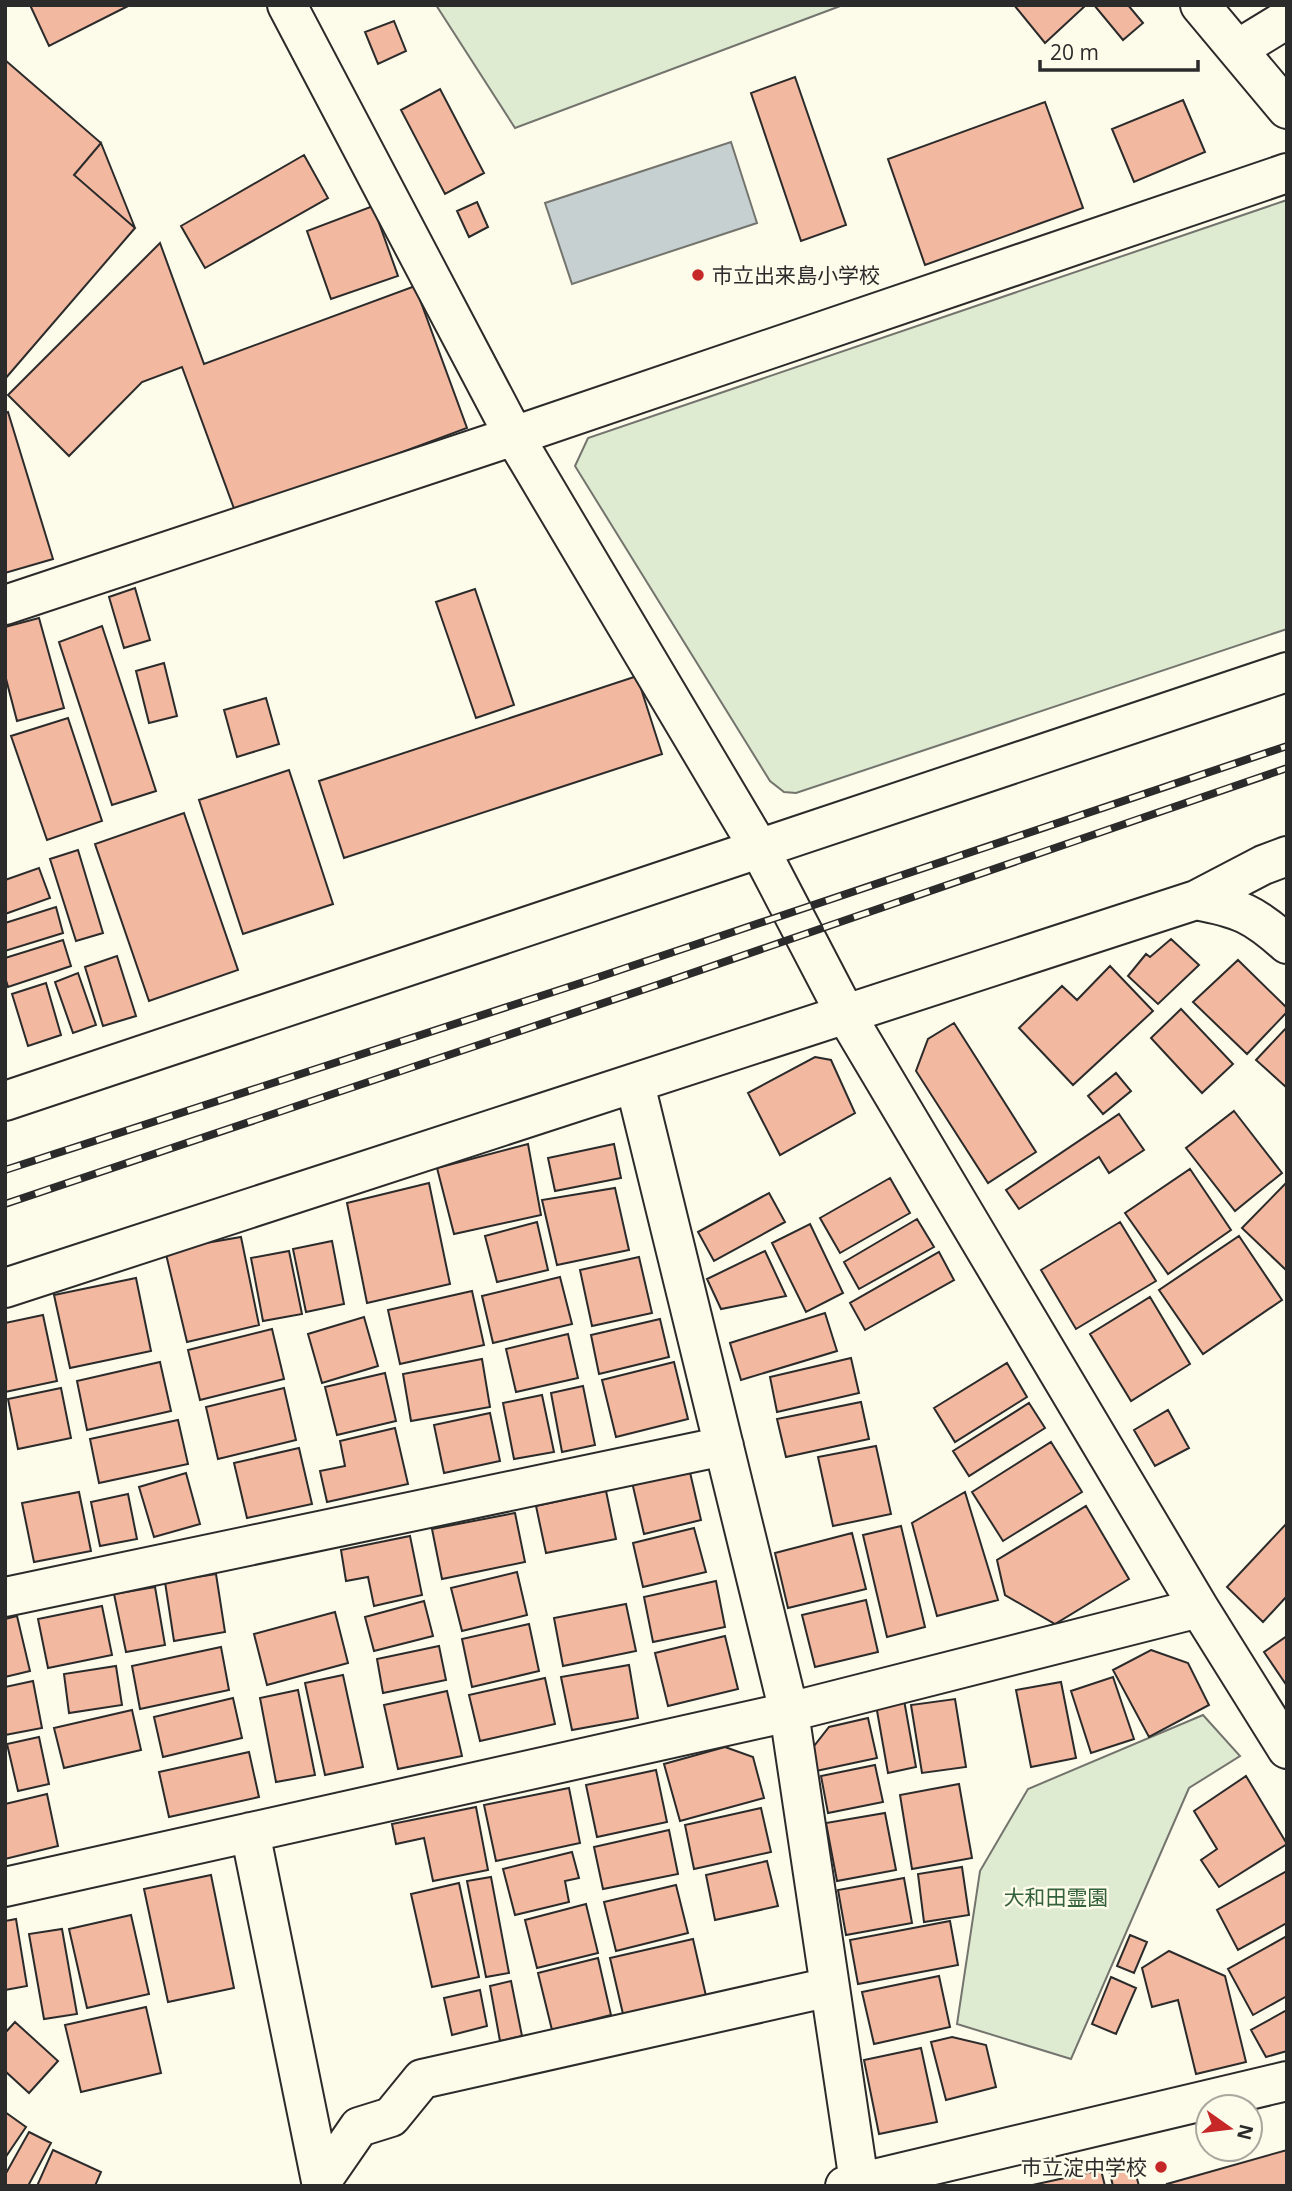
<svg xmlns="http://www.w3.org/2000/svg" width="1292" height="2191" font-family="'Open Sans','Noto Sans JP',sans-serif">
<style>
.green{fill:#deebd1;stroke:#74746e;stroke-width:2}
.water{fill:#c7d0d0;stroke:#74746e;stroke-width:2}
.building{fill:#f2b8a0;stroke:#2b2b2b;stroke-width:2}
.lines{fill:none;stroke-linecap:round;stroke-linejoin:round}
.minor-casing{stroke:#2b2b2b;stroke-width:42}
.minor{stroke:#fdfbea;stroke-width:38}
.rail-casing{stroke:#2b2b2b;stroke-width:8}
.rail{stroke:#fdfbea;stroke-width:5;stroke-dasharray:16;stroke-linecap:butt}
.poi-dot{fill:#c62828;stroke:#fdfbea;stroke-width:2.5}
.labels{text-anchor:middle;dominant-baseline:central;stroke-width:5;stroke-linejoin:round;paint-order:stroke}
.poi-label{font-size:21px;fill:#2b2b2b;stroke:#fdfbea;text-anchor:start}
.park-label{font-size:21px;fill:#34623c;stroke:#fdfbea}
</style>
<rect width="100%" height="100%" fill="#fdfbea"/>
<path class="green" d="M 436,5 L 843,5 L 515,128 Z
M 1287,200 L 1287,629 L 796,793 L 784,792 L 770,781 L 575,466 L 588,438 Z
M 1203,1715 L 1240,1756 L 1189,1788 L 1071,2059 L 957,2024 L 980,1871 L 1028,1789 Z"/>
<path class="water" d="M 731,142 L 757,223 L 572,284 L 545,203 Z"/>
<path class="building" d="M 30,5 L 130,5 L 49,46 Z
M 1014,5 L 1086,5 L 1045,43 Z
M 1094,5 L 1128,5 L 1143,23 L 1123,40 Z
M 394,21 L 406,51 L 378,64 L 365,32 Z
M 5,60 L 101,143 L 74,175 L 135,228 L 5,379 Z
M 795,77 L 846,225 L 801,241 L 751,93 Z
M 440,89 L 484,173 L 445,194 L 401,110 Z
M 1183,100 L 1205,152 L 1134,182 L 1112,129 Z
M 1045,102 L 1083,208 L 925,265 L 888,159 Z
M 101,143 L 135,228 L 74,175 Z
M 304,155 L 328,198 L 205,268 L 181,226 Z
M 477,202 L 488,227 L 469,237 L 457,211 Z
M 373,206 L 398,276 L 331,299 L 307,231 Z
M 160,243 L 204,364 L 415,286 L 467,428 L 236,514 L 182,367 L 142,382 L 69,456 L 8,395 Z
M 8,412 L 53,559 L 5,573 L 5,413 Z
M 135,588 L 150,640 L 124,648 L 109,597 Z
M 475,589 L 514,705 L 476,718 L 436,602 Z
M 39,618 L 64,708 L 17,721 L 5,675 L 5,627 Z
M 102,626 L 156,791 L 112,805 L 59,642 Z
M 164,663 L 177,716 L 149,723 L 136,671 Z
M 637,676 L 662,754 L 344,858 L 319,781 Z
M 266,698 L 279,744 L 237,757 L 224,710 Z
M 68,718 L 102,821 L 47,840 L 11,736 Z
M 289,770 L 333,904 L 243,934 L 199,800 Z
M 184,813 L 238,970 L 149,1001 L 95,844 Z
M 78,850 L 103,933 L 76,941 L 50,859 Z
M 39,868 L 50,898 L 5,914 L 5,880 Z
M 56,907 L 63,933 L 5,951 L 5,923 Z
M 1171,939 L 1199,965 L 1158,1004 L 1128,976 L 1146,954 L 1150,957 Z
M 63,940 L 71,966 L 8,987 L 5,977 L 5,958 Z
M 117,956 L 136,1016 L 103,1026 L 85,967 Z
M 1238,960 L 1287,1008 L 1287,1012 L 1247,1054 L 1193,1002 Z
M 1110,966 L 1153,1011 L 1073,1085 L 1019,1028 L 1062,986 L 1077,1000 Z
M 78,973 L 96,1025 L 73,1033 L 55,982 Z
M 46,983 L 61,1035 L 28,1046 L 12,994 Z
M 1181,1009 L 1233,1064 L 1202,1093 L 1151,1038 Z
M 954,1023 L 1036,1152 L 988,1183 L 916,1071 L 928,1039 Z
M 1287,1027 L 1287,1088 L 1256,1060 Z
M 815,1057 L 831,1060 L 855,1113 L 780,1155 L 748,1093 Z
M 1116,1073 L 1131,1091 L 1103,1114 L 1088,1096 Z
M 1234,1111 L 1282,1173 L 1235,1211 L 1186,1148 Z
M 1119,1114 L 1144,1150 L 1109,1173 L 1099,1157 L 1019,1209 L 1006,1190 Z
M 528,1144 L 541,1215 L 454,1234 L 437,1168 Z
M 614,1144 L 621,1178 L 555,1191 L 548,1158 Z
M 1190,1169 L 1231,1230 L 1168,1274 L 1125,1213 Z
M 890,1178 L 910,1213 L 840,1253 L 820,1218 Z
M 1287,1182 L 1287,1271 L 1242,1228 Z
M 429,1183 L 450,1284 L 367,1303 L 347,1203 Z
M 615,1188 L 629,1250 L 557,1265 L 542,1200 Z
M 769,1193 L 785,1222 L 714,1261 L 698,1232 Z
M 917,1219 L 934,1247 L 859,1289 L 844,1262 Z
M 537,1222 L 548,1270 L 497,1282 L 485,1236 Z
M 1120,1222 L 1156,1281 L 1076,1329 L 1041,1270 Z
M 810,1224 L 843,1293 L 806,1312 L 772,1243 Z
M 1239,1236 L 1282,1300 L 1203,1354 L 1159,1290 Z
M 241,1237 L 259,1325 L 187,1342 L 165,1250 Z
M 332,1241 L 344,1304 L 306,1312 L 293,1249 Z
M 289,1251 L 302,1314 L 263,1321 L 251,1258 Z
M 765,1251 L 786,1296 L 721,1309 L 707,1279 Z
M 939,1252 L 954,1280 L 865,1330 L 850,1303 Z
M 639,1257 L 652,1313 L 592,1326 L 580,1270 Z
M 560,1277 L 572,1324 L 493,1343 L 482,1296 Z
M 136,1278 L 151,1351 L 70,1368 L 54,1295 Z
M 472,1291 L 484,1345 L 400,1364 L 388,1310 Z
M 1150,1297 L 1190,1364 L 1131,1401 L 1090,1334 Z
M 825,1313 L 837,1351 L 741,1380 L 730,1343 Z
M 43,1315 L 57,1381 L 5,1392 L 5,1323 Z
M 364,1317 L 378,1366 L 322,1383 L 308,1334 Z
M 660,1319 L 669,1357 L 599,1374 L 591,1335 Z
M 272,1329 L 284,1379 L 200,1400 L 188,1350 Z
M 568,1334 L 578,1378 L 516,1392 L 506,1349 Z
M 851,1358 L 859,1393 L 777,1412 L 770,1377 Z
M 482,1359 L 490,1407 L 411,1421 L 403,1374 Z
M 160,1362 L 171,1411 L 87,1430 L 77,1381 Z
M 674,1362 L 688,1419 L 616,1437 L 602,1380 Z
M 1007,1363 L 1027,1397 L 955,1442 L 934,1408 Z
M 385,1373 L 396,1421 L 337,1435 L 325,1387 Z
M 583,1386 L 595,1445 L 562,1452 L 551,1393 Z
M 61,1388 L 71,1438 L 18,1449 L 8,1399 Z
M 284,1388 L 296,1440 L 218,1459 L 206,1407 Z
M 542,1395 L 554,1452 L 514,1459 L 503,1403 Z
M 861,1402 L 869,1439 L 786,1457 L 777,1419 Z
M 1029,1403 L 1045,1428 L 969,1476 L 953,1451 Z
M 1168,1410 L 1189,1448 L 1155,1466 L 1134,1430 Z
M 490,1413 L 500,1461 L 444,1473 L 434,1425 Z
M 178,1420 L 188,1464 L 99,1483 L 90,1439 Z
M 395,1428 L 408,1484 L 327,1502 L 320,1471 L 345,1466 L 340,1441 Z
M 1051,1442 L 1082,1492 L 1003,1541 L 972,1492 Z
M 876,1446 L 891,1514 L 833,1526 L 818,1457 Z
M 299,1448 L 312,1504 L 247,1518 L 234,1463 Z
M 689,1468 L 701,1520 L 644,1534 L 632,1482 Z
M 186,1473 L 200,1524 L 154,1537 L 139,1487 Z
M 606,1491 L 616,1539 L 546,1553 L 536,1506 Z
M 79,1492 L 91,1551 L 34,1562 L 22,1503 Z
M 965,1492 L 998,1600 L 937,1616 L 912,1523 Z
M 128,1494 L 137,1539 L 100,1546 L 91,1502 Z
M 1086,1506 L 1129,1579 L 1055,1624 L 1005,1595 L 997,1560 Z
M 515,1513 L 525,1562 L 442,1579 L 432,1529 Z
M 1287,1523 L 1287,1596 L 1263,1622 L 1227,1587 Z
M 901,1526 L 925,1627 L 887,1637 L 863,1535 Z
M 694,1528 L 706,1572 L 643,1587 L 633,1543 Z
M 852,1533 L 866,1589 L 788,1608 L 775,1553 Z
M 410,1536 L 422,1595 L 374,1606 L 368,1577 L 346,1581 L 341,1550 Z
M 517,1572 L 527,1615 L 462,1631 L 451,1588 Z
M 216,1574 L 225,1632 L 174,1641 L 165,1582 Z
M 716,1581 L 725,1627 L 653,1642 L 644,1597 Z
M 155,1587 L 165,1645 L 126,1652 L 114,1594 Z
M 866,1600 L 878,1652 L 815,1667 L 802,1615 Z
M 424,1601 L 433,1636 L 374,1651 L 365,1617 Z
M 626,1604 L 636,1651 L 563,1666 L 554,1618 Z
M 102,1606 L 112,1655 L 48,1668 L 38,1619 Z
M 335,1612 L 348,1663 L 267,1685 L 254,1634 Z
M 17,1616 L 30,1671 L 5,1677 L 5,1619 Z
M 529,1624 L 539,1671 L 472,1687 L 462,1639 Z
M 725,1636 L 738,1689 L 668,1706 L 655,1653 Z
M 1287,1636 L 1287,1686 L 1264,1652 Z
M 439,1646 L 446,1680 L 383,1693 L 377,1659 Z
M 221,1647 L 229,1690 L 140,1709 L 132,1666 Z
M 1151,1650 L 1188,1663 L 1209,1705 L 1149,1737 L 1113,1670 Z
M 629,1665 L 638,1718 L 572,1730 L 561,1677 Z
M 116,1666 L 122,1705 L 69,1713 L 64,1674 Z
M 343,1675 L 363,1767 L 325,1775 L 305,1683 Z
M 1113,1677 L 1134,1739 L 1091,1753 L 1071,1691 Z
M 545,1678 L 555,1724 L 480,1741 L 469,1695 Z
M 33,1681 L 42,1728 L 5,1735 L 5,1687 Z
M 1061,1682 L 1076,1758 L 1031,1767 L 1016,1690 Z
M 298,1690 L 315,1775 L 276,1782 L 260,1698 Z
M 447,1691 L 462,1756 L 398,1769 L 384,1705 Z
M 233,1698 L 242,1738 L 163,1757 L 154,1717 Z
M 955,1699 L 966,1767 L 922,1773 L 911,1705 Z
M 904,1700 L 916,1767 L 888,1773 L 876,1705 Z
M 132,1710 L 141,1750 L 64,1768 L 54,1728 Z
M 868,1718 L 877,1758 L 816,1771 L 811,1750 L 829,1727 Z
M 39,1737 L 49,1784 L 18,1791 L 7,1744 Z
M 725,1747 L 753,1757 L 764,1798 L 680,1821 L 664,1764 Z
M 249,1752 L 259,1797 L 169,1817 L 159,1772 Z
M 875,1765 L 883,1802 L 828,1813 L 821,1776 Z
M 656,1770 L 667,1822 L 597,1837 L 586,1785 Z
M 1246,1776 L 1287,1844 L 1219,1887 L 1201,1860 L 1217,1849 L 1194,1811 Z
M 959,1784 L 972,1858 L 912,1869 L 900,1795 Z
M 569,1788 L 580,1843 L 496,1861 L 484,1805 Z
M 47,1794 L 58,1846 L 5,1859 L 5,1804 Z
M 476,1807 L 488,1870 L 433,1881 L 424,1838 L 396,1844 L 392,1824 Z
M 761,1808 L 771,1852 L 694,1869 L 685,1825 Z
M 885,1813 L 896,1870 L 837,1881 L 826,1823 Z
M 669,1830 L 678,1874 L 603,1889 L 594,1847 Z
M 572,1852 L 579,1878 L 565,1881 L 569,1902 L 515,1915 L 503,1869 Z
M 767,1861 L 778,1906 L 715,1920 L 706,1875 Z
M 962,1867 L 969,1915 L 924,1922 L 918,1874 Z
M 1287,1871 L 1287,1923 L 1238,1950 L 1217,1910 Z
M 211,1875 L 234,1988 L 168,2002 L 144,1889 Z
M 491,1877 L 509,1973 L 486,1977 L 467,1881 Z
M 904,1878 L 912,1923 L 846,1935 L 838,1890 Z
M 459,1883 L 479,1977 L 432,1987 L 411,1894 Z
M 676,1885 L 688,1933 L 616,1951 L 604,1902 Z
M 586,1904 L 598,1953 L 537,1968 L 525,1920 Z
M 131,1915 L 149,1994 L 87,2008 L 69,1929 Z
M 16,1919 L 27,1986 L 5,1990 L 5,1921 Z
M 950,1921 L 958,1965 L 858,1984 L 850,1940 Z
M 62,1929 L 77,2014 L 44,2019 L 29,1934 Z
M 1130,1935 L 1147,1942 L 1134,1973 L 1117,1966 Z
M 1287,1936 L 1287,1996 L 1253,2015 L 1228,1969 Z
M 693,1939 L 706,1996 L 623,2014 L 610,1958 Z
M 1169,1951 L 1225,1976 L 1246,2062 L 1196,2074 L 1178,2000 L 1152,2007 L 1142,1968 Z
M 598,1958 L 611,2015 L 552,2030 L 538,1973 Z
M 939,1976 L 950,2027 L 874,2044 L 862,1992 Z
M 1111,1977 L 1136,1988 L 1116,2034 L 1092,2024 Z
M 511,1981 L 522,2036 L 500,2041 L 490,1986 Z
M 480,1990 L 487,2026 L 452,2035 L 444,1998 Z
M 146,2007 L 161,2073 L 81,2092 L 65,2025 Z
M 1287,2010 L 1287,2051 L 1266,2057 L 1251,2030 Z
M 15,2022 L 58,2061 L 29,2093 L 5,2071 L 5,2033 Z
M 952,2037 L 986,2045 L 996,2087 L 946,2100 L 931,2042 Z
M 921,2048 L 937,2122 L 879,2134 L 864,2060 Z
M 5,2112 L 26,2127 L 5,2158 Z
M 29,2132 L 51,2143 L 28,2186 L 5,2186 L 5,2175 Z
M 53,2150 L 101,2172 L 95,2186 L 37,2186 Z
M 1287,2150 L 1287,2186 L 1168,2186 L 1167,2184 Z
M 1133,2164 L 1139,2186 L 1113,2186 L 1109,2170 Z
M 1101,2170 L 1105,2186 L 1028,2186 Z"/>
<g class="lines">
<defs>
<path id="minor" d="M 287,5 L 514,436 L 760,850 L 846,1015 L 1199,1608 L 1287,1749
M 1200,5 L 1287,109
M 1238,49 L 1287,19
M 5,605 L 514,436 L 1287,173
M 1196,900 L 1263,865 L 1287,856
M 635,1084 L 789,1712 L 859,2182
M 5,1101 L 1287,672
M 5,1288 L 1196,900 C 1239,908 1254,914 1287,944
M 5,1597 L 724,1446
M 250,1832 L 322,2186
M 5,1887 L 789,1712 L 1199,1608
M 321,2182 L 359,2127 L 391,2117 L 422,2079 L 830,1987
M 845,2186 L 1287,2081"/>
</defs>
<use href="#minor" class="minor-casing"/>
<use href="#minor" class="minor"/>
<defs>
<path id="rail" d="M 5,1170 L 590,980 L 1287,746
M 5,1204 L 663,983 L 1287,768"/>
</defs>
<use href="#rail" class="rail-casing"/>
<use href="#rail" class="rail"/>
</g>
<g class="poi-dot">
<circle cx="698" cy="275" r="7"/>
<circle cx="1161" cy="2167" r="7"/>
</g>
<g class="labels">
<g class="poi-label">
<text x="712" y="275">市立出来島小学校</text>
<text x="1147" y="2167" text-anchor="end">市立淀中学校</text>
</g>
<g class="park-label">
<text x="1056" y="1897">大和田霊園</text>
</g>
</g>
<rect width="1292" height="2191" fill="none" stroke="#2b2b2b" stroke-width="14"/>
<g transform="translate(1229 2128) rotate(104)"><circle r="33" fill="#fdfbea" stroke="#a9a89e" stroke-width="2"/>
<path d="M0-5L12 26L0 18L-12 26Z" fill="#c62828"/>
<text y="-10" font-size="19" font-weight="bold" text-anchor="middle" fill="#2b2b2b">N</text>
</g>
<path d="M1040 60v10h158v-10" fill="none" stroke="#2b2b2b" stroke-width="3.5"/>
<text x="1050" y="60" font-size="21" fill="#2b2b2b" stroke="#fdfbea" stroke-width="5" paint-order="stroke">20 m</text>
</svg>
